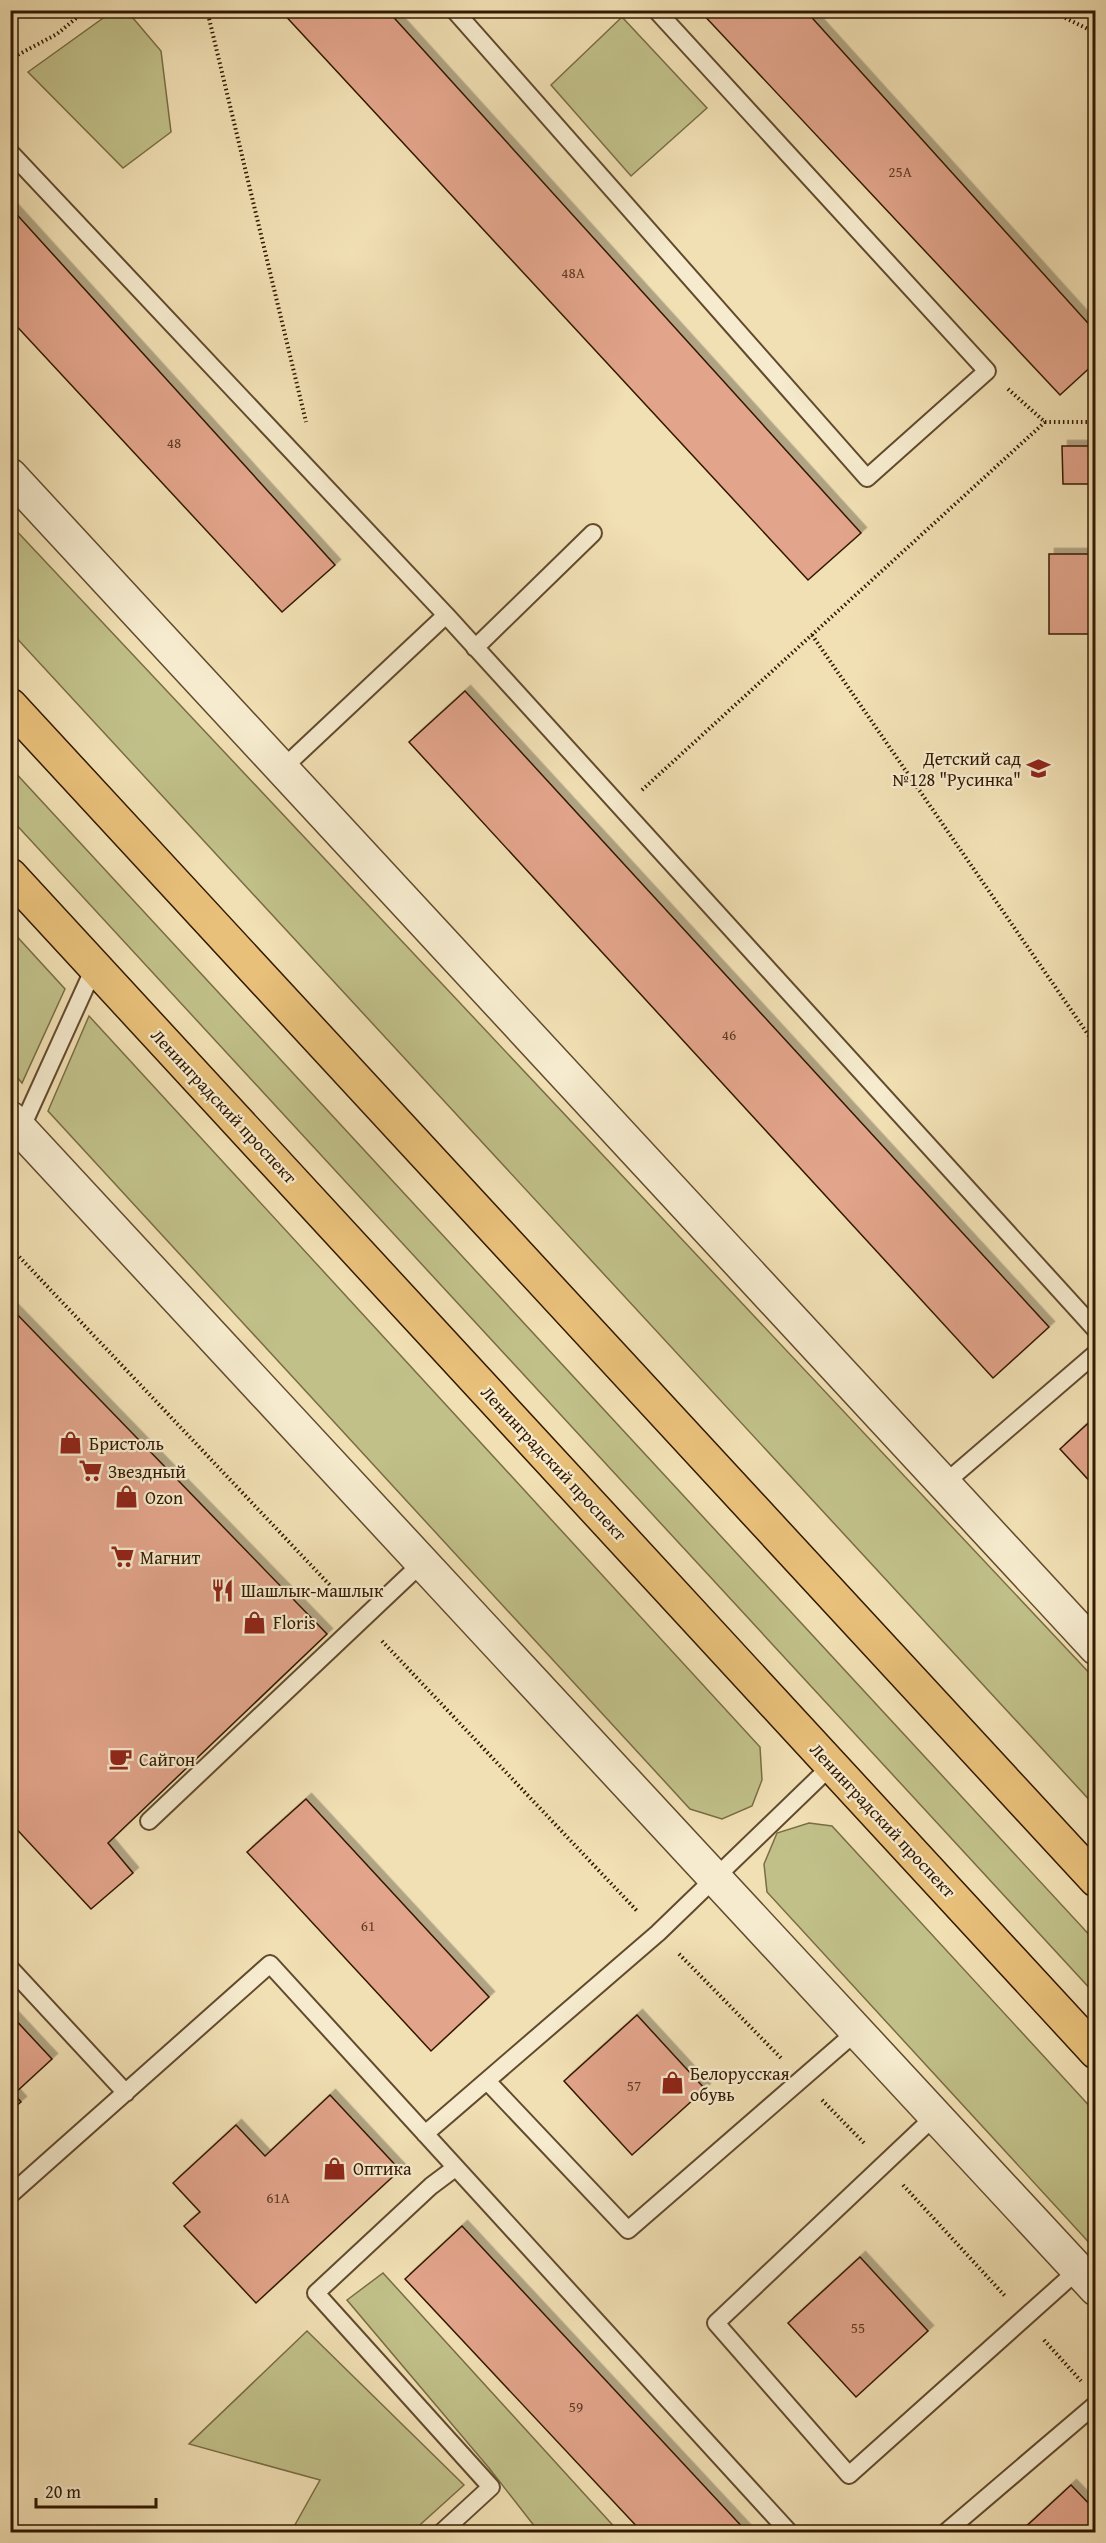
<svg xmlns="http://www.w3.org/2000/svg" width="1106" height="2543" font-family="'Gentium Book Plus',serif">
<style>
.green{fill:#c1c089;stroke:#7a6c44;stroke-width:1.5}
.building{fill:#e2a48b;stroke:#331800;stroke-width:1.5;filter:url(#shadow)}
.lines{fill:none;stroke-linecap:round;stroke-linejoin:round}
.lane-casing{stroke:#624a2d;stroke-width:20}
.street-casing{stroke:#624a2d;stroke-width:36}
.primary-casing{stroke:#331800;stroke-width:36}
.path{stroke:#331800;stroke-width:4;stroke-dasharray:1.5 3;stroke-linecap:butt}
.lane{stroke:#f6ebce;stroke-width:16}
.street{stroke:#f6ebce;stroke-width:33}
.primary{stroke:#e8c07a;stroke-width:33}
.labels{text-anchor:middle;dominant-baseline:central;stroke-width:4.5;stroke-linejoin:round;paint-order:stroke}
.number-label{font-size:15px;fill:#5f3b23}
.poi-label{font-size:18px;fill:#331800;stroke:#f6ebce;text-anchor:start}
.street-label{font-size:18px;fill:#331800;stroke:#f6ebce}
</style>
<defs>
<filter id="shadow"><feDropShadow dx="5.5" dy="-5.5" stdDeviation="0" flood-color="#0004"/></filter>
</defs>
<rect width="100%" height="100%" fill="#f1e0b4"/>
<filter id="stains"><feTurbulence type="fractalNoise" baseFrequency=".00333" numOctaves="4"/><feColorMatrix values="0 0 0 0 .2 0 0 0 0 .09 0 0 0 0 .02 0 0 0 .5 -.17"/></filter>
<radialGradient id="worn" r=".72"><stop offset=".6" stop-color="#630" stop-opacity="0"/><stop offset="1" stop-color="#630" stop-opacity=".3"/></radialGradient>
<path class="green" d="M 113,11 L 127,11 L 161,51 L 171,132 L 123,168 L 28,72 Z
M 622,17 L 707,108 L 631,176 L 551,85 Z
M 11,525 L 1095,1679 L 1095,1806 L 11,632 Z
M 11,768 L 1095,1941 L 1095,1994 L 11,819 Z
M 11,930 L 65,989 L 22,1083 L 11,1070 Z
M 89,1016 L 760,1747 L 762,1780 L 752,1806 L 722,1819 L 690,1809 L 48,1111 Z
M 809,1823 L 832,1826 L 1095,2112 L 1095,2249 L 767,1892 L 764,1864 L 777,1833 Z
M 383,2273 L 619,2532 L 539,2532 L 489,2468 L 347,2300 Z
M 307,2331 L 464,2485 L 412,2532 L 291,2532 L 320,2480 L 189,2444 Z"/>
<path class="building" d="M 280,10 L 387,10 L 861,533 L 808,580 Z
M 699,10 L 805,10 L 1096,332 L 1096,362 L 1060,395 Z
M 10,207 L 335,565 L 282,612 L 10,319 Z
M 1062,446 L 1096,446 L 1096,484 L 1063,484 Z
M 1049,554 L 1096,554 L 1096,634 L 1049,634 Z
M 465,691 L 1049,1327 L 993,1378 L 409,742 Z
M 10,1307 L 327,1634 L 108,1843 L 133,1873 L 91,1909 L 10,1822 Z
M 1096,1416 L 1096,1488 L 1060,1449 Z
M 306,1799 L 489,1997 L 431,2051 L 247,1852 Z
M 10,2014 L 52,2059 L 14,2094 L 21,2102 L 10,2111 Z
M 637,2015 L 705,2089 L 632,2155 L 564,2081 Z
M 330,2095 L 400,2170 L 256,2303 L 184,2226 L 200,2212 L 173,2183 L 236,2125 L 265,2156 Z
M 462,2226 L 747,2532 L 642,2532 L 405,2279 Z
M 860,2257 L 928,2331 L 856,2397 L 788,2323 Z
M 1071,2485 L 1096,2511 L 1096,2532 L 1020,2532 Z"/>
<g class="lines">
<defs>
<path id="lane" d="M 454,10 L 867,478 L 987,371 L 656,10
M 10,152 L 446,615
M 475,648 L 593,533
M 283,768 L 446,615 L 1096,1330
M 21,1129 L 95,966
M 945,1483 L 1096,1353
M 149,1821 L 423,1562
M 10,1968 L 126,2093
M 487,2081 L 628,2230 L 857,2031
M 935,2116 L 716,2323 L 849,2475 L 1078,2270
M 425,2134 L 658,1933 L 832,1765
M 10,2195 L 270,1964 L 789,2532
M 442,2532 L 491,2487 L 316,2293 L 431,2186 L 455,2168
M 946,2532 L 1096,2404"/>
<path id="street" d="M 10,475 L 1096,1648
M 10,1118 L 1096,2289"/>
<path id="primary" d="M 10,705 L 1096,1880
M 10,875 L 1096,2052"/>
</defs>
<use href="#lane" class="lane-casing"/>
<use href="#street" class="street-casing"/>
<use href="#primary" class="primary-casing"/>
<path class="path" d="M 207,10 L 306,422
M 1049,10 L 1096,33
M 10,59 L 57,34 L 86,10
M 1008,389 L 1045,422 L 1096,422
M 812,635 L 1096,1046
M 642,790 L 1045,422
M 10,1247 L 342,1598
M 382,1641 L 638,1912
M 679,1954 L 781,2058
M 822,2100 L 865,2144
M 903,2185 L 1005,2296
M 1044,2340 L 1081,2381"/>
<use href="#lane" class="lane"/>
<use href="#street" class="street"/>
<use href="#primary" class="primary"/>
</g>
<defs>
<symbol id="school-bare" viewBox="-9 -9 18 18"><path d="M0-5L7-2L0 1L-7-2ZM-4 1L0 2.5L4 1V4Q0 6-4 4Z" fill="#8f2418" stroke="#f6ebce" stroke-width="2.5" paint-order="stroke"/></symbol>
<symbol id="shop-bare" viewBox="-9 -9 18 18"><path d="M-5-2.5h2.3a2.7 3.5 0 0 1 5.4 0H5L5.5 6h-11ZM-1.5-2.5h3a1.5 2.3 0 0 0-3 0Z" fill="#8f2418" stroke="#f6ebce" stroke-width="2.5" paint-order="stroke"/></symbol>
<symbol id="supermarket-bare" viewBox="-9 -9 18 18"><path d="M-6-5.5h2.5l.6 2H6L4.5 2H-2.5L-4.4-4H-6ZM-1.5 3.2a1.3 1.3 0 1 0 .1 0ZM3 3.2a1.3 1.3 0 1 0 .1 0Z" fill="#8f2418" stroke="#f6ebce" stroke-width="2.5" paint-order="stroke"/></symbol>
<symbol id="restaurant-bare" viewBox="-9 -9 18 18"><path d="M-5-6h1v4h1v-4h1v4h1v-4h1v5L-1.5 .5V6h-2V.5L-5-1ZM5-6V6H3V1.5H1.5Q1.5-4 5-6Z" fill="#8f2418" stroke="#f6ebce" stroke-width="2.5" paint-order="stroke"/></symbol>
<symbol id="cafe-bare" viewBox="-9 -9 18 18"><path d="M-5.5-4.5H6V0H3Q3 3.5 0 3.5H-2.5Q-5.5 3.5-5.5 0ZM3-3.2v2h1.7v-2ZM-6 4.5H4V6H-6Z" fill="#8f2418" stroke="#f6ebce" stroke-width="2.5" paint-order="stroke"/></symbol>
</defs>
<g fill-rule="evenodd">
<use href="#school-bare" x="1022" y="752" width="33" height="33"/>
<use href="#shop-bare" x="54" y="1426" width="33" height="33"/>
<use href="#supermarket-bare" x="74" y="1454" width="33" height="33"/>
<use href="#shop-bare" x="110" y="1480" width="33" height="33"/>
<use href="#supermarket-bare" x="106" y="1540" width="33" height="33"/>
<use href="#restaurant-bare" x="206" y="1574" width="33" height="33"/>
<use href="#shop-bare" x="238" y="1606" width="33" height="33"/>
<use href="#cafe-bare" x="104" y="1742" width="33" height="33"/>
<use href="#shop-bare" x="656" y="2066" width="33" height="33"/>
<use href="#shop-bare" x="318" y="2152" width="33" height="33"/>
</g>
<g class="labels">
<g class="number-label">
<text x="900" y="171">25А</text>
<text x="573" y="272">48А</text>
<text x="174" y="442">48</text>
<text x="729" y="1034">46</text>
<text x="368" y="1925">61</text>
<text x="634" y="2085">57</text>
<text x="278" y="2197">61А</text>
<text x="858" y="2327">55</text>
<text x="576" y="2406">59</text>
</g>
<g class="poi-label">
<text x="1021" y="758" text-anchor="end">Детский сад<tspan x="1021" dy="21">№128 "Русинка"</tspan></text>
<text x="89" y="1443">Бристоль</text>
<text x="108" y="1471">Звездный</text>
<text x="145" y="1497">Ozon</text>
<text x="140" y="1557">Магнит</text>
<text x="241" y="1590">Шашлык-машлык</text>
<text x="273" y="1622">Floris</text>
<text x="139" y="1759">Сайгон</text>
<text x="690" y="2073">Белорусская<tspan x="690" dy="21">обувь</tspan></text>
<text x="353" y="2168">Оптика</text>
</g>
<g class="street-label">
<text transform="translate(224 1106) rotate(47)">Ленинградский проспект</text>
<text transform="translate(554 1463) rotate(47)">Ленинградский проспект</text>
<text transform="translate(883 1820) rotate(47)">Ленинградский проспект</text>
</g>
</g>
<rect width="1106" height="2543" fill="none" stroke="#f1e0b4" stroke-width="36"/>
<rect x="12" y="12" width="1082" height="2519" fill="none" stroke="#331800" stroke-width="3"/>
<rect x="18" y="18" width="1070" height="2507" fill="none" stroke="#331800" stroke-width="1.5"/>
<path d="M36 2498v9h120v-9" fill="none" stroke="#331800" stroke-width="3"/>
<text x="45" y="2498" font-size="18" fill="#331800" stroke="#f6ebce" stroke-width="4.5" paint-order="stroke">20 m</text>
<rect width="100%" height="100%" filter="url(#stains)"/>
<rect width="100%" height="100%" fill="url(#worn)"/>
</svg>
